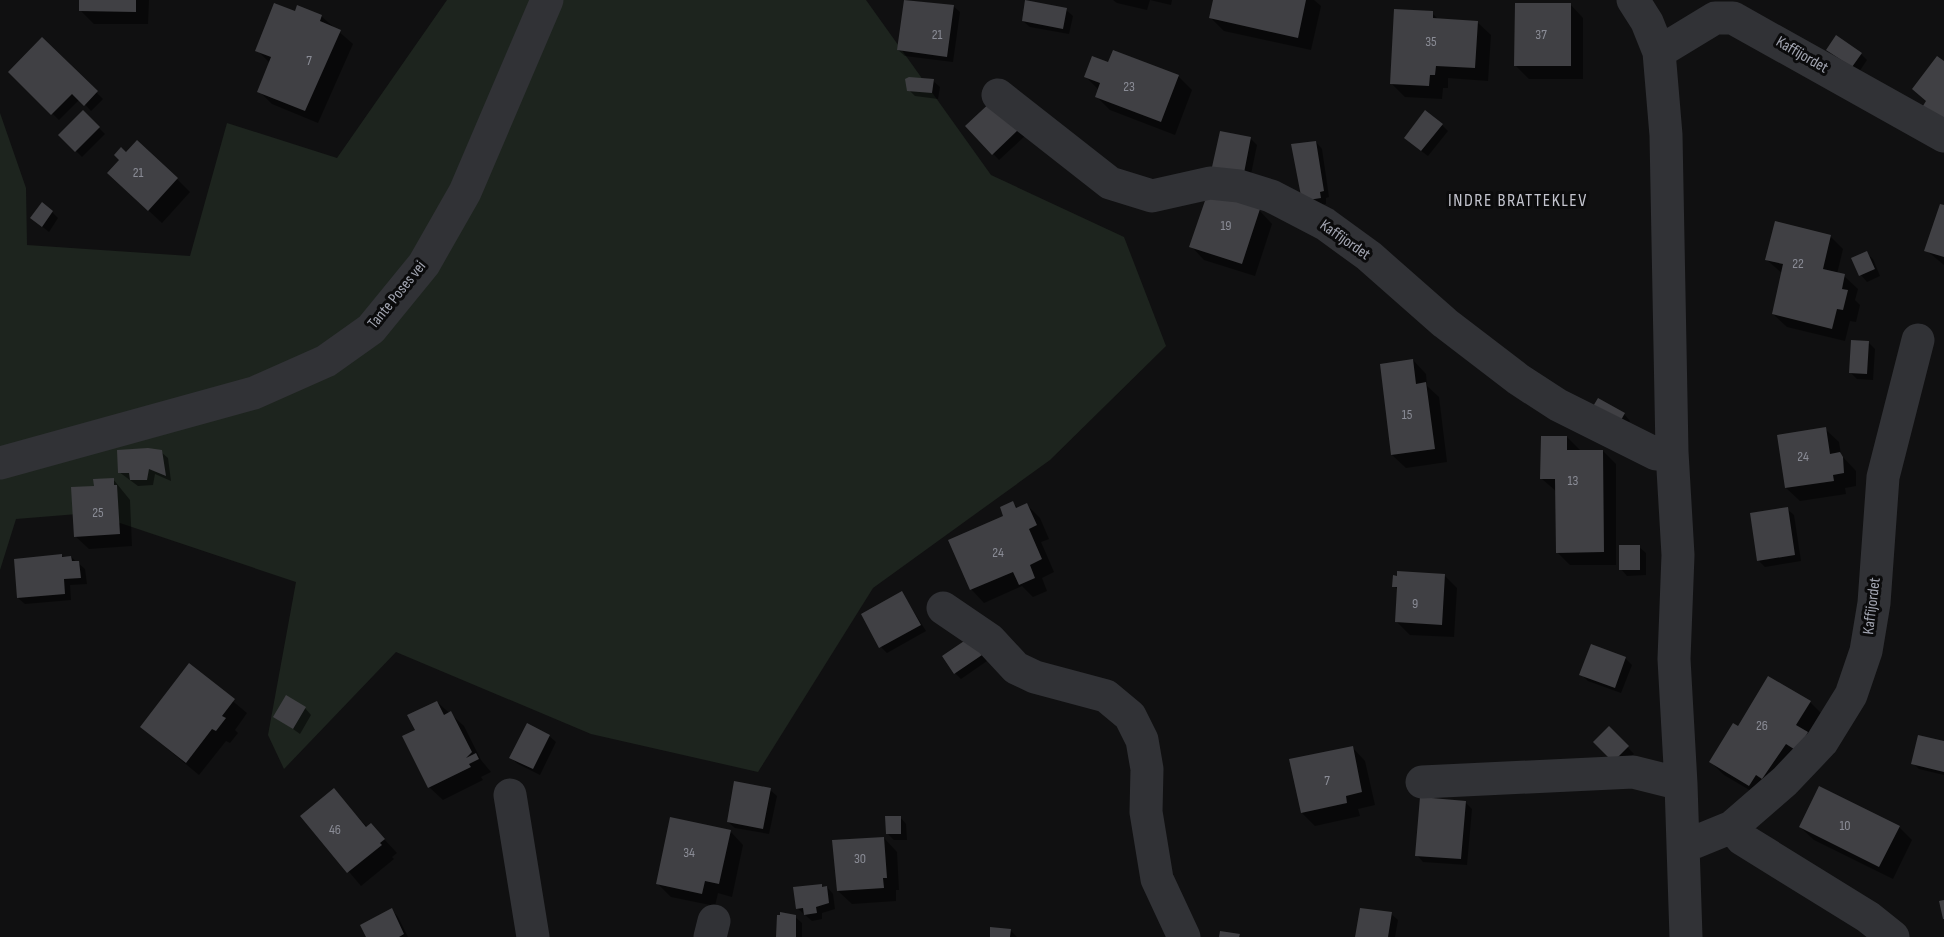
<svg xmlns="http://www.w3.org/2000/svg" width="1944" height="937" font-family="'Sofia Sans Condensed',sans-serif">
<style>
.green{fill:#1d241e}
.shadow{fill:#0007}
.building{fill:#404044}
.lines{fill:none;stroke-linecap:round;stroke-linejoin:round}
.street{stroke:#313236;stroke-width:33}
.labels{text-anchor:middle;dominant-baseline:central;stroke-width:6;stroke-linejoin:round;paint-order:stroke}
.number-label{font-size:14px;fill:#8a8c96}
.street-label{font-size:16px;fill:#a2a5b1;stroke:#0b0b0c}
.neighbourhood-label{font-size:18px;letter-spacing:1.5px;fill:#c3c4ce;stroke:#0b0b0c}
</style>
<rect width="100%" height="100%" fill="#101011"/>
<path class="green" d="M 447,0 L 866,0 L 991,175 L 1124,237 L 1166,346 L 1050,460 L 873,588 L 758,772 L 591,734 L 396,652 L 284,769 L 268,735 L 296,582 L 90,513 L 16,519 L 0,570 L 0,113 L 26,188 L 27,245 L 190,256 L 227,123 L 337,158 Z"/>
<path class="shadow" d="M 81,0 L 149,0 L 148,24 L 94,24 L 81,11 Z
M 905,0 L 953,6 L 960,12 L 953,62 L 905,56 L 898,50 Z
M 1113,0 L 1172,0 L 1171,5 L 1150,0 L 1147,10 L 1117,3 Z
M 1215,0 L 1314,0 L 1321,6 L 1311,50 L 1224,31 L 1211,18 Z
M 1570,4 L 1583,18 L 1583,79 L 1529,79 L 1516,66 Z
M 1066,10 L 1073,16 L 1069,34 L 1030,27 L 1023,21 Z
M 296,13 L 321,16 L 353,44 L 318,123 L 272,104 L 259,91 L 270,63 L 257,50 Z
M 1432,13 L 1439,20 L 1477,22 L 1491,35 L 1488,81 L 1448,78 L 1448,88 L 1443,88 L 1442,99 L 1405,97 L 1392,84 Z
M 42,39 L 103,99 L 91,111 L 80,99 L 59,120 L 10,72 Z
M 1828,50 L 1861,54 L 1867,60 L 1859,72 Z
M 1114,52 L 1179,77 L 1192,90 L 1175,135 L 1110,110 L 1097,97 L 1099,90 L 1086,77 L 1109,64 Z
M 933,81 L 940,87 L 938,99 L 915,96 L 909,90 Z
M 994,101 L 1026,135 L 999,160 L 967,126 Z
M 83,112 L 105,134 L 82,157 L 60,135 Z
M 1442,125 L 1448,131 L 1428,156 L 1412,144 Z
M 1221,133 L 1251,139 L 1257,145 L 1250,179 L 1220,173 Z
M 1316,142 L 1322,149 L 1329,197 L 1326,198 L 1326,204 L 1309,207 Z
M 126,154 L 177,179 L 190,192 L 162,223 L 122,186 Z
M 1944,207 L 1944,265 L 1926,250 Z
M 1259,210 L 1272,224 L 1255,276 L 1204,260 L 1191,246 Z
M 52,212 L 58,218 L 49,232 L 39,224 Z
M 1830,236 L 1843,249 L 1837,274 L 1844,276 L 1858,289 L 1855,300 L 1860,305 L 1856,322 L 1850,321 L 1845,341 L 1787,327 L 1773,314 L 1783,274 L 1767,260 Z
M 1866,253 L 1873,259 L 1880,276 L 1867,282 L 1861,275 L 1853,259 Z
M 1869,343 L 1875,349 L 1873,380 L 1857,379 L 1850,372 Z
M 1413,360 L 1426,374 L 1427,386 L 1439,397 L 1447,462 L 1406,468 L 1392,455 Z
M 1624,414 L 1630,421 L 1622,434 L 1597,419 Z
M 1825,429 L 1839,442 L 1841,455 L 1856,471 L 1856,486 L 1845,488 L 1846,494 L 1800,501 L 1786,488 Z
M 1567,437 L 1581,451 L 1603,451 L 1616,464 L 1616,565 L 1570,565 L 1557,552 L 1557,492 L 1542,479 Z
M 161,452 L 168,458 L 171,481 L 155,474 L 153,485 L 138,486 L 119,472 Z
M 113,479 L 130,500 L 132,546 L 89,549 L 75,536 L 95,488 Z
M 1013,503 L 1018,508 L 1027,505 L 1040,518 L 1049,539 L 1041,542 L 1054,572 L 1042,578 L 1047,591 L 1033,597 L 1022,586 L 984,603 L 971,589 Z
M 1787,509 L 1794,515 L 1801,561 L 1765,567 L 1759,561 Z
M 1639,547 L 1646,553 L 1646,575 L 1627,576 L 1621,569 Z
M 61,556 L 71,557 L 85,569 L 87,584 L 70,585 L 71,600 L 25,604 L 18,598 Z
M 1444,575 L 1457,588 L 1454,637 L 1410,635 L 1397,622 L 1398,590 L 1394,586 Z
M 902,593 L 926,631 L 887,653 L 881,647 Z
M 976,645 L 987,661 L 961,679 L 955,673 Z
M 1625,658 L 1632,665 L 1621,693 L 1588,681 L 1581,674 Z
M 189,665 L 247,713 L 235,730 L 238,733 L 230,743 L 226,741 L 199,775 L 141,727 Z
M 437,702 L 464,726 L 481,760 L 491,772 L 481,777 L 483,780 L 443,800 L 429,787 L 417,730 Z
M 1810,702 L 1823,715 L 1763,798 L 1724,775 L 1711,762 Z
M 305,708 L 311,715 L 300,734 L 275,716 Z
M 1609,728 L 1634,754 L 1620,767 Z
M 549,736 L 556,742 L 540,775 L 518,764 L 511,758 Z
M 1944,742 L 1944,775 L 1919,769 L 1913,763 Z
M 1352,747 L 1365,761 L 1375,805 L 1358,809 L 1360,816 L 1315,826 L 1302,813 Z
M 333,790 L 368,828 L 371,825 L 397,853 L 392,857 L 394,859 L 361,886 L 302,816 Z
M 770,790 L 777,796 L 769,834 L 735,828 L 728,822 Z
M 1465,802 L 1472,809 L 1467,865 L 1423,862 L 1417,855 Z
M 900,817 L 906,824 L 907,840 L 894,840 L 888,834 Z
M 1800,827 L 1899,827 L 1912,840 L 1893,879 L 1814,840 Z
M 730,831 L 743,845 L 732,897 L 718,893 L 715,906 L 671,897 L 658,884 Z
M 884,838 L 897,852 L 899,890 L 896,890 L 896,901 L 852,904 L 838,891 Z
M 827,887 L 833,894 L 835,909 L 822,913 L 822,919 L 812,921 L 797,908 Z
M 392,910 L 398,917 L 408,937 L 367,937 Z
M 1391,914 L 1398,920 L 1395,937 L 1357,937 Z
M 795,917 L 802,923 L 802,937 L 778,937 Z
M 1010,930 L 1017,937 L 992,937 Z"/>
<path class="building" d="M 79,0 L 136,0 L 136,12 L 79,11 Z
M 904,0 L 954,5 L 947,57 L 897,50 Z
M 1025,0 L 1067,8 L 1063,29 L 1022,21 Z
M 1213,0 L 1306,0 L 1298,38 L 1209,18 Z
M 274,3 L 295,11 L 297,5 L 322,15 L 320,21 L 341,30 L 305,111 L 257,92 L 271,57 L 255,51 Z
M 1515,3 L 1571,3 L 1571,66 L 1514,66 Z
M 1394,9 L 1433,11 L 1433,18 L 1478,21 L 1475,68 L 1436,66 L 1435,75 L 1430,75 L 1429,86 L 1390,84 Z
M 1836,35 L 1862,53 L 1852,67 L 1826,50 Z
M 42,37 L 98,91 L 84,106 L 72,94 L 51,115 L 8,72 Z
M 1113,50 L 1179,75 L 1161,122 L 1095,97 L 1100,83 L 1084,77 L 1092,56 L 1108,62 Z
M 1937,56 L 1944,61 L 1944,126 L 1921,109 L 1926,101 L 1912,89 Z
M 909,77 L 934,79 L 932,93 L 907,91 L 905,79 Z
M 994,99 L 1020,128 L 992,155 L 965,126 Z
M 83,110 L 100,127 L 75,152 L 58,135 Z
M 1425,110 L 1443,124 L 1421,151 L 1404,138 Z
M 1220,131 L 1251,137 L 1244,173 L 1212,167 Z
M 137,140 L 178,178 L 148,211 L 107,173 L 119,160 L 114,155 L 121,147 L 126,152 Z
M 1316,141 L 1324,191 L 1320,192 L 1321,198 L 1302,201 L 1291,144 Z
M 1208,192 L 1260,209 L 1242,264 L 1189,247 Z
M 42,202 L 53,211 L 42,227 L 30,218 Z
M 1940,204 L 1944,205 L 1944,257 L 1924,251 Z
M 1775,221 L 1831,235 L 1823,269 L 1845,274 L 1842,289 L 1848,290 L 1843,310 L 1837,309 L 1832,329 L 1772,314 L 1783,264 L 1765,260 Z
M 1867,251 L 1875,269 L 1859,276 L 1851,258 Z
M 1851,340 L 1869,341 L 1867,374 L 1849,373 Z
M 1413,359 L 1416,384 L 1426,382 L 1435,449 L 1391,455 L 1380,364 Z
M 1598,398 L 1625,413 L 1616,429 L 1589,413 Z
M 1826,427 L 1830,454 L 1840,452 L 1843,457 L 1844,473 L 1833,475 L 1834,481 L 1785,488 L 1777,435 Z
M 1541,436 L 1567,436 L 1567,450 L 1603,450 L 1604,552 L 1556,553 L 1555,479 L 1540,479 Z
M 148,448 L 162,450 L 166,476 L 149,469 L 147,480 L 130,480 L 129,473 L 118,473 L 117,450 Z
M 114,478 L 114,485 L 117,485 L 120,534 L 74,537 L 71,487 L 94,486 L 93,479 Z
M 1013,501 L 1016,508 L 1027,503 L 1037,525 L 1029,529 L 1042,559 L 1030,565 L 1035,578 L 1019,585 L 1013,572 L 970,590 L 948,540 L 1003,516 L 1000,507 Z
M 1788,507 L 1795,555 L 1757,561 L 1750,513 Z
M 1619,545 L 1640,545 L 1640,570 L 1619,570 Z
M 62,554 L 62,557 L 71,556 L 72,561 L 79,561 L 81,578 L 64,579 L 65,594 L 17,598 L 14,559 Z
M 1397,571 L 1445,574 L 1442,625 L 1395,622 L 1397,587 L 1392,587 L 1393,575 L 1397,576 Z
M 902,591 L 921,625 L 879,648 L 861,614 Z
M 970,637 L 982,655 L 954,674 L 942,656 Z
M 1591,644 L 1626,657 L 1615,688 L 1579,675 Z
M 189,663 L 235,699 L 222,716 L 226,718 L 216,731 L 212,729 L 186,763 L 140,727 Z
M 1768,676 L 1811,701 L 1796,725 L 1808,732 L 1797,751 L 1786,744 L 1762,779 L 1756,775 L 1749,786 L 1709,762 L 1733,723 L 1738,726 Z
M 286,695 L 306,707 L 293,729 L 273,717 Z
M 437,701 L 444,715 L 451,711 L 472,752 L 466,758 L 476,753 L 479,759 L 469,764 L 471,767 L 428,788 L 402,736 L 415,730 L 407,715 Z
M 527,723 L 550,735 L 533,769 L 509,758 Z
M 1609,726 L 1629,746 L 1613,762 L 1593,742 Z
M 1918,735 L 1944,741 L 1944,772 L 1911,764 Z
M 1353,746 L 1362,792 L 1346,796 L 1347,803 L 1301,813 L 1289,759 Z
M 734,781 L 771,788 L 763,829 L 727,822 Z
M 1819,786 L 1900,826 L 1879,867 L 1799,827 Z
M 334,788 L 366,827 L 371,823 L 385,839 L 380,843 L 382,845 L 347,873 L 300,816 Z
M 1420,797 L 1466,801 L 1461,859 L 1415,856 Z
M 885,816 L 901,816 L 901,834 L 886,834 Z
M 670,817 L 731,830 L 719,884 L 705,881 L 702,894 L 656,884 Z
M 884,837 L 887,878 L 883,878 L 884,888 L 837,891 L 832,840 Z
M 822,884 L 822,887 L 827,886 L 829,903 L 816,907 L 817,913 L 804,915 L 803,908 L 796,909 L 793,887 Z
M 1944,900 L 1944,919 L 1943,919 L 1939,901 Z
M 392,908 L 404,934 L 399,937 L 366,937 L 360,925 Z
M 1360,908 L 1392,912 L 1388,937 L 1355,937 Z
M 780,912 L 796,915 L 796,937 L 776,937 L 777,915 L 780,915 Z
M 990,927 L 1011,929 L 1010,937 L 990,937 Z
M 1220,931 L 1240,934 L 1239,937 L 1219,937 Z"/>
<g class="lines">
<path class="street" d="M 1633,0 L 1647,22 L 1659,52 L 1666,135 L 1672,452 L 1678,555 L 1674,659 L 1681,784 L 1686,937
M 1659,52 L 1715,18 L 1733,18 L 1944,136
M 998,95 L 1110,183 L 1152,196 L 1210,183 L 1239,186 L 1271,196 L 1325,224 L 1369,256 L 1445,323 L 1518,379 L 1558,405 L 1656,454 L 1672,452
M 0,463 L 254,393 L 326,361 L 371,329 L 424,264 L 465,192 L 547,0
M 943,608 L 990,640 L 1016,668 L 1035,677 L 1106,696 L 1130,716 L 1142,740 L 1147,769 L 1146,812 L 1157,879 L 1184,937
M 1422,782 L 1633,772 L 1681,784
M 510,795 L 533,937
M 1732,827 L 1742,839 L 1868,917 L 1893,937
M 1683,847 L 1732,827 L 1785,781 L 1822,742 L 1851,695 L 1866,651 L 1874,603 L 1883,477 L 1918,340
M 710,937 L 714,921"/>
</g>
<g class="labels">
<g class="number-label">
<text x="937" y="34">21</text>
<text x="1541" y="34">37</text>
<text x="1431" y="41">35</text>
<text x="309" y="60">7</text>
<text x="1129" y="86">23</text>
<text x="138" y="172">21</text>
<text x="1226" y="225">19</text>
<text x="1798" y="263">22</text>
<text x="1407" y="414">15</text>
<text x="1803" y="456">24</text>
<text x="1573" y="480">13</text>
<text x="98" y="512">25</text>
<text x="998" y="552">24</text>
<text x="1415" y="603">9</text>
<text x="1762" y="725">26</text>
<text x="1327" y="780">7</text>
<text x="1845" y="825">10</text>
<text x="335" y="829">46</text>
<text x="689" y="852">34</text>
<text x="860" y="858">30</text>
</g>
<g class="street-label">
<text transform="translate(1802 55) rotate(30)">Kaffijordet</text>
<text transform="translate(1345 240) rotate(35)">Kaffijordet</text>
<text transform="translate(397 295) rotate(-51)">Tante Poses vei</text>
<text transform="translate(1872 606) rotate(-83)">Kaffijordet</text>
</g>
<g class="neighbourhood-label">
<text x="1518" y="200">INDRE BRATTEKLEV</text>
</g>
</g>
</svg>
